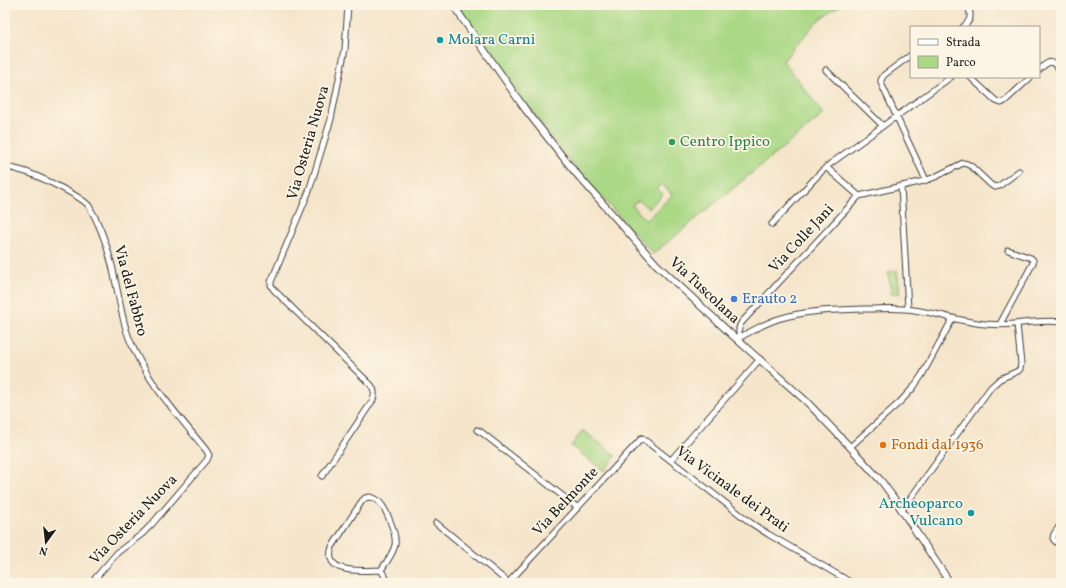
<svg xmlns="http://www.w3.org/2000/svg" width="1066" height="588" font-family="Vollkorn,serif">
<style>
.green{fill:#aad885;stroke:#637a50;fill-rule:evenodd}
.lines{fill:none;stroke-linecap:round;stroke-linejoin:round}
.minor-casing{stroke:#3d3a36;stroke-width:7}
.major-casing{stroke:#3d3a36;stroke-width:8}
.minor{stroke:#fff;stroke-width:5}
.major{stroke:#fff;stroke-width:6}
.culture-dot{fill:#0f9aa8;stroke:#fcf5e5;stroke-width:1.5}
.leisure-dot{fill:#2e9e5b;stroke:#fcf5e5;stroke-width:1.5}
.shop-dot{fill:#3f7fe0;stroke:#fcf5e5;stroke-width:1.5}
.food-dot{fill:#e8710a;stroke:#fcf5e5;stroke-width:1.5}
.labels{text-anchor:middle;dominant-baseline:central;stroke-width:3.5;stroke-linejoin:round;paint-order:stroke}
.culture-label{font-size:15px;fill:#0d838f;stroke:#fcf5e5;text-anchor:start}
.leisure-label{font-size:15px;fill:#27864d;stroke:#fcf5e5;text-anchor:start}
.street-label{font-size:15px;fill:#1c1c1c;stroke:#fcf5e5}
.shop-label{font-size:15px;fill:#366cbe;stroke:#fcf5e5;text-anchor:start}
.food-label{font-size:15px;fill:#c56008;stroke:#fcf5e5;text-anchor:start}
</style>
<rect width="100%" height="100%" fill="#fcf5e5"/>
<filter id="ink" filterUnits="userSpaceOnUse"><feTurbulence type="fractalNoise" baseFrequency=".025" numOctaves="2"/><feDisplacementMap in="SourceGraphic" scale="8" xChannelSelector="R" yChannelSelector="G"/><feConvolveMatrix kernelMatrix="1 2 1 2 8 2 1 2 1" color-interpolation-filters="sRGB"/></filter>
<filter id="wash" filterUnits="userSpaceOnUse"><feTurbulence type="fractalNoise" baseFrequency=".012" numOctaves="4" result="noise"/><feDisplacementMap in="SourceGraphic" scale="16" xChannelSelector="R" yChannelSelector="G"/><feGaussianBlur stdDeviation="0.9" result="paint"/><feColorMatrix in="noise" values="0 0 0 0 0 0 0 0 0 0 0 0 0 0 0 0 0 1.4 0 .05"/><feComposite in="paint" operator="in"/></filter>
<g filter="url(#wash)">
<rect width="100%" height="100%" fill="#f5e5ca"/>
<path class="green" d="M 456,5 L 841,5 L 816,22 L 783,61 L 824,114 L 653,254 L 577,170 L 530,109 ZM 662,184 L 672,195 L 646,220 L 632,205 L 639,200 L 648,209 L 663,194 L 657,188 Z
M 897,270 L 900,293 L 891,294 L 888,272 Z
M 583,430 L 616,456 L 604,471 L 571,446 Z"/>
</g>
<g filter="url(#ink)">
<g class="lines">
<defs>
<path id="minor" d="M 963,27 C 972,19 971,16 968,5
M 911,55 L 884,75 L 881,80 L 881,83 L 926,180
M 826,70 L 883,126
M 1039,70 C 1049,60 1052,59 1061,71
M 970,77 L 996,101 L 1001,103 L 1005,101 L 1031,77
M 5,166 C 13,169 21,170 29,173 C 42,178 81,196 89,206 C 103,230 111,257 116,284 C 120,302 122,320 129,338 C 145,380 178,415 206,450 L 209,455 L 207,460 L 152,524 L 142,534 L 118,552 L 91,583
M 826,167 L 859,196 L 924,181 L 935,177 L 963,163 L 967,164 L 971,166 L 991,185 L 995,187 L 999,186 L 1019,171
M 901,186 L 908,309
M 772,224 L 821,172 L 830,164 L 951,77
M 1000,324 L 1033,263 L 1033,260 L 1031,258 L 1008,250
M 740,337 C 738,331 738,327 742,322 L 859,196
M 737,339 C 750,332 763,324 778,319 C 806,310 836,310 865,309 C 881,309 897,307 914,310 C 938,313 961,322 985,324 C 997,325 1010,325 1022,323 C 1035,322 1048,320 1061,322
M 477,430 L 481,432 L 578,508
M 850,447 L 900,402 L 913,388 L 922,375 L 953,318
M 671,460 L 760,359
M 322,476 L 373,400 C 375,394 375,390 371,385 L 274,290 L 271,285 L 271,282 L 309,191 L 331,119 L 345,49 L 348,5
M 370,497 C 373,498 376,499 378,501 C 386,507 397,535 395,545 C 393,554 386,563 381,570 C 365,570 322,576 332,547 L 362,501 L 365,498 Z
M 902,510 L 991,387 L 1000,379 L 1018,371 L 1020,369 L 1021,364 L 1017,324
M 436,523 L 509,583
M 1061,524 L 1054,534 L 1053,538 L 1054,540 L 1061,546
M 381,570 L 389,583
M 508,583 L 642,438 L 751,523 L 768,534 L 852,583"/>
<path id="major" d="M 453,5 L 525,109 L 574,171 L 657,265 L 732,335 L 806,401 L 850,447 L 882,482 L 893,497 L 950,583"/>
</defs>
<use href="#minor" class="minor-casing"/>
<use href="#major" class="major-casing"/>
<use href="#minor" class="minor"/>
<use href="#major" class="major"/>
</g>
</g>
<g class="culture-dot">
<circle cx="440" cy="40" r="4"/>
<circle cx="971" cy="513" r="4"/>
</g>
<circle class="leisure-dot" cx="672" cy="142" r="4"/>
<circle class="shop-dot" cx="734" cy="299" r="4"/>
<circle class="food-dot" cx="883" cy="445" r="4"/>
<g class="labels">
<g class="culture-label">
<text x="448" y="40">Molara Carni</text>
<text x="963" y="504" text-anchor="end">Archeoparco<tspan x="963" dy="17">Vulcano</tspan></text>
</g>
<g class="leisure-label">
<text x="680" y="142">Centro Ippico</text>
</g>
<g class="street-label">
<text transform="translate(309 143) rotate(-74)">Via Osteria Nuova</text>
<text transform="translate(802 239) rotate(-47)">Via Colle Jani</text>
<text transform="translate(130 291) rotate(75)">Via del Fabbro</text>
<text transform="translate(704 291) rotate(43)">Via Tuscolana</text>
<text transform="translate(732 490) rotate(36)">Via Vicinale dei Prati</text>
<text transform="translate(566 502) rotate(-47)">Via Belmonte</text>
<text transform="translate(134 520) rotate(-46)">Via Osteria Nuova</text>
</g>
<g class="shop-label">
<text x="742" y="299">Erauto 2</text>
</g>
<g class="food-label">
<text x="891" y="445">Fondi dal 1936</text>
</g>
</g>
<rect width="1066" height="588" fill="none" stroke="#fcf5e5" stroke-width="20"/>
<rect x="910" y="26" width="130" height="52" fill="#fcf5e5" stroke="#a29e95"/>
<rect x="918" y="39" width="20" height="6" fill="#ffffff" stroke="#a29e95"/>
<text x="946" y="46" font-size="12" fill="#1c1c1c">Strada</text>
<rect x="918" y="56" width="20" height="12" fill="#aad885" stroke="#a29e95"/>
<text x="946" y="66" font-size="12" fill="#1c1c1c">Parco</text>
<g transform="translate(46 542) rotate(195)" stroke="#fcf5e5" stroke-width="3" paint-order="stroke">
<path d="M0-3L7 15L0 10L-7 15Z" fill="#1c1c1c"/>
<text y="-6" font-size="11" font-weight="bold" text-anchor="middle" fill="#1c1c1c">N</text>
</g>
</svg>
